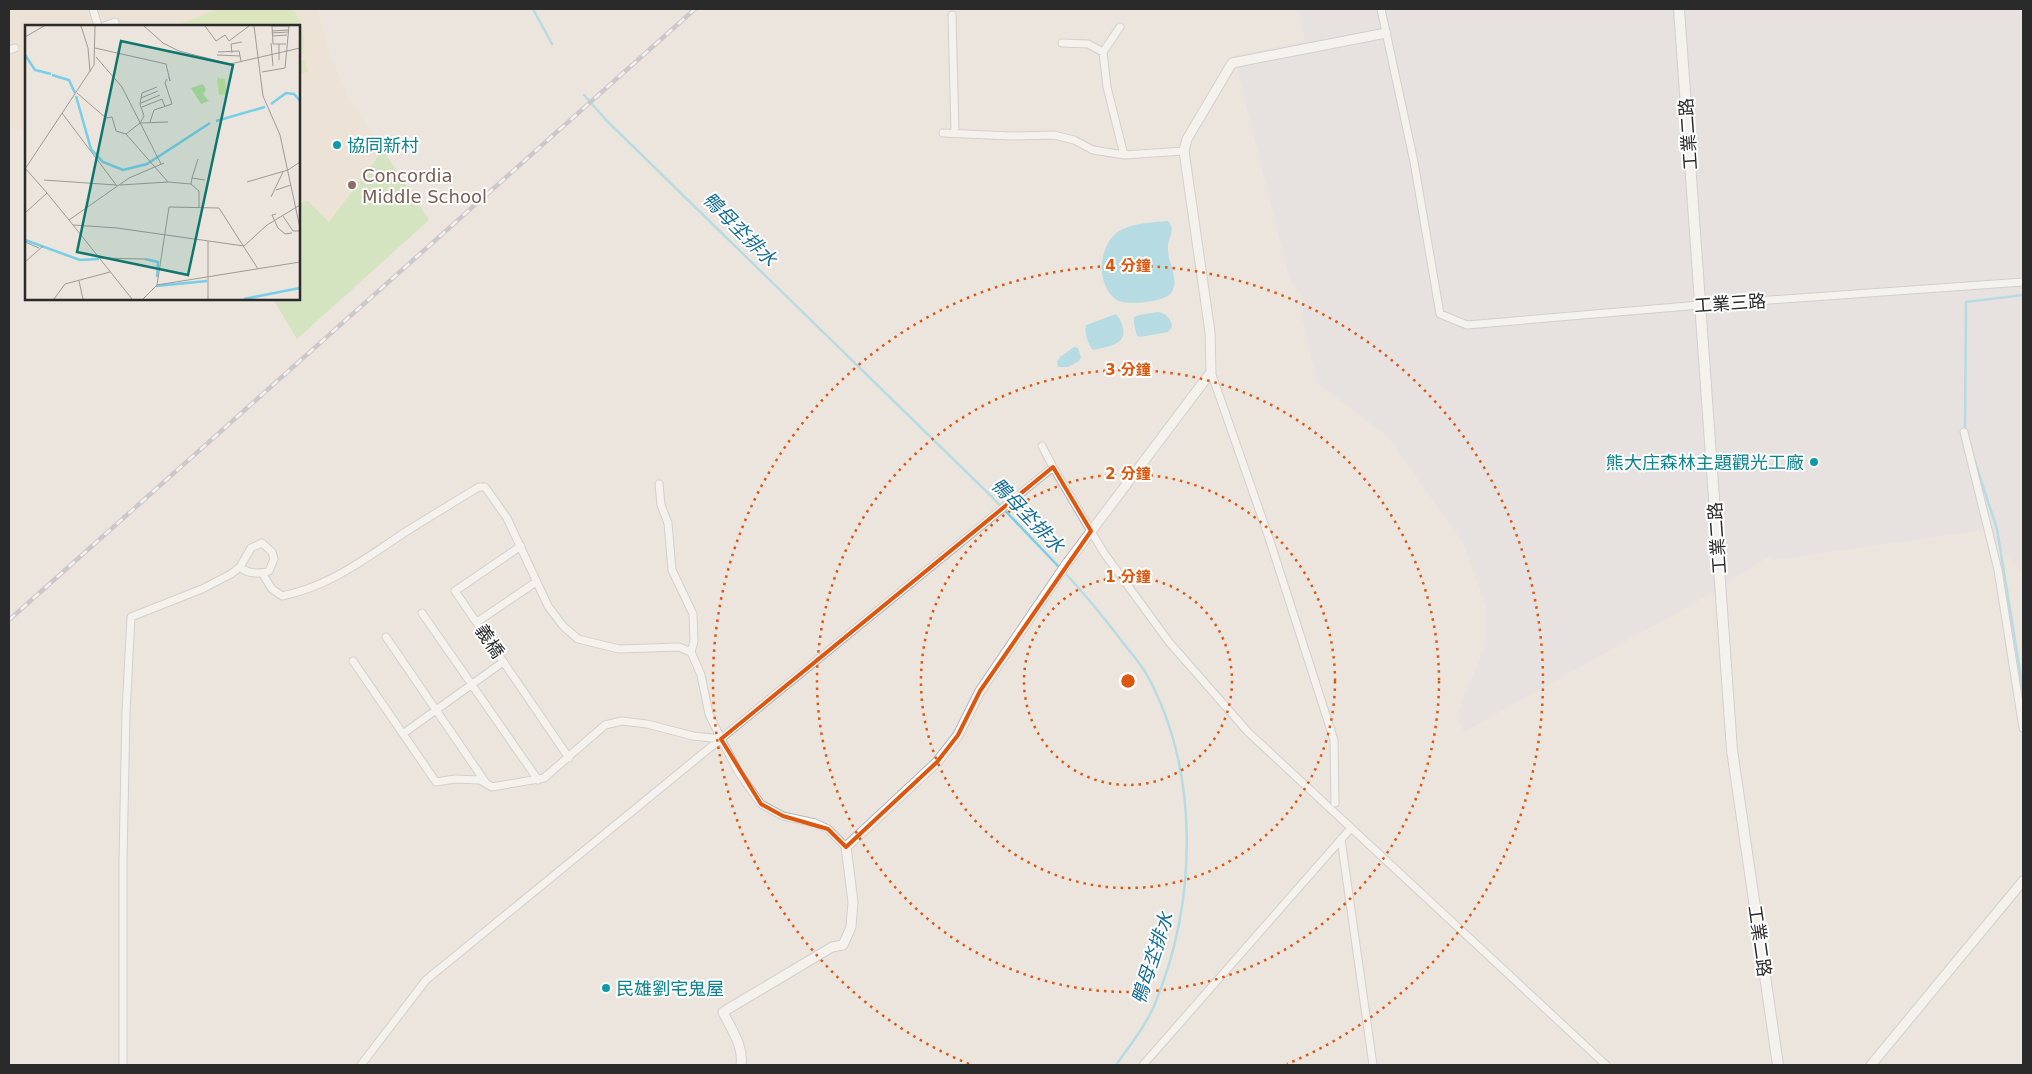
<svg xmlns="http://www.w3.org/2000/svg" width="2032" height="1074" font-family="'DejaVu Sans','Noto Sans TC',sans-serif">
<style>
.industrial{fill:#dfdde5}
.education{fill:#ece1ce}
.green{fill:#b6df9d}
.pitch{fill:#c8e699}
.water{fill:#76cee8}
.lines{fill:none;stroke-linecap:round;stroke-linejoin:round}
.stream{stroke:#76cee8;stroke-width:2.5}
.minor-casing{stroke:#b1b4bd;stroke-width:9}
.tertiary-casing{stroke:#b1b4bd;stroke-width:11}
.secondary-casing{stroke:#b1b4bd;stroke-width:12}
.minor{stroke:#fff;stroke-width:7}
.tertiary{stroke:#fff;stroke-width:9}
.secondary{stroke:#fff;stroke-width:10}
.rail-casing{stroke:#a0a4b4;stroke-width:4.5}
.rail{stroke:#fff;stroke-width:2.5;stroke-dasharray:8;stroke-linecap:butt}
.marked{fill:none;stroke:#de570e;stroke-width:4;stroke-linejoin:round}
.ring{fill:none;stroke:#de570e;stroke-width:2.5;stroke-dasharray:2.5 5}
.culture-dot{fill:#0f9aa8;stroke:#fff;stroke-width:2}
.education-dot{fill:#8d6e63;stroke:#fff;stroke-width:2}
.labels{text-anchor:middle;dominant-baseline:central;stroke-width:4;stroke-linejoin:round;paint-order:stroke}
.street-label{font-size:18px;fill:#2a2a2a;stroke:#fff}
.culture-label{font-size:18px;fill:#0d838f;stroke:#fff;text-anchor:start}
.education-label{font-size:18px;fill:#785e54;stroke:#fff;text-anchor:start}
.water-label{font-size:19px;font-style:italic;fill:#146d95;stroke:#fff}
.inset-river{fill:none;stroke:#76cee8;stroke-width:2.5}
.inset-road{fill:none;stroke:#9e9a95;stroke-width:1}
.view{fill:#0f766e;fill-opacity:0.15;stroke:#0f766e;stroke-width:2.5}
.inset-edge{fill:none;stroke:#2a2a2a;stroke-width:2.5}
.centre{fill:#de570e;stroke:#fff;stroke-width:2.5}
.ring-label{font-size:15px;text-anchor:middle;font-weight:bold;fill:#de570e;stroke:#fff;stroke-width:4;stroke-linejoin:round;paint-order:stroke}
</style>
<rect width="100%" height="100%" fill="#ece5dd"/>
<path class="industrial" d="M 1299,9 L 2023,9 L 2023,574 L 1984,530 L 1775,560 L 1771,555 L 1712,593 L 1464,732 L 1456,717 L 1485,645 L 1486,607 L 1463,543 L 1387,436 L 1318,384 L 1302,319 L 1304,306 L 1301,295 L 1290,280 L 1234,56 L 1305,41 Z"/>
<path class="education" d="M 9,9 L 317,9 L 330,53 L 348,97 L 429,220 L 297,339 L 273,299 L 299,299 L 299,26 L 26,26 L 26,128 L 17,131 L 9,125 Z"/>
<path class="green" d="M 383,150 L 429,220 L 297,339 L 273,299 L 299,299 L 299,203 L 308,201 L 329,222 Z"/>
<path class="pitch" d="M 218,9 L 293,9 C 304,25 308,43 300,61 L 304,60 L 308,71 L 299,75 L 299,26 L 174,26 Z"/>
<path class="water" d="M 1168,221 C 1177,231 1167,238 1168,249 C 1168,256 1170,262 1172,268 C 1174,276 1177,285 1171,293 C 1165,302 1127,306 1117,300 C 1094,285 1098,240 1123,229 C 1136,223 1154,222 1168,221 Z
M 1158,312 C 1167,314 1171,318 1172,327 L 1168,332 L 1140,337 L 1137,336 L 1134,324 L 1134,317 L 1139,315 Z
M 1116,314 C 1120,319 1122,323 1123,329 C 1127,345 1105,347 1093,350 C 1088,345 1084,332 1086,325 Z
M 1074,347 L 1078,348 L 1081,357 L 1079,361 L 1068,367 L 1058,367 L 1057,362 L 1060,357 Z"/>
<g class="lines">
<path class="stream" d="M 533,9 L 552,44
M 584,95 L 607,121 L 992,497 L 1060,568
M 1965,430 L 1966,302 L 2023,295
M 1974,459 L 1997,529 L 2023,690
M 1064,572 C 1086,595 1105,619 1124,644 C 1132,654 1141,664 1147,675 C 1200,772 1197,900 1156,1001 C 1149,1021 1129,1047 1116,1065"/>
<defs>
<path id="minor" d="M 93,9 L 98,26
M 1381,9 L 1414,162 L 1440,314 L 1467,325 L 1700,305 L 2023,282
M 952,15 L 955,133
M 104,26 L 115,22
M 1120,27 L 1103,52 L 1107,87 L 1124,155 L 1184,151
M 1062,43 L 1088,44 L 1103,52
M 9,50 L 15,48
M 943,133 L 1011,136 L 1054,135 L 1074,140 L 1093,150 L 1124,155
M 1211,372 L 1269,538 L 1334,740 L 1335,803
M 1964,432 L 1998,570 L 2023,728
M 1042,446 L 1053,467 L 1104,553 L 1169,642 L 1248,732 L 1606,1065
M 659,484 L 661,505 L 668,523 L 672,570 L 693,614 L 694,641 L 691,652 L 701,675 L 709,714 L 721,739
M 521,546 L 455,591 L 569,758
M 262,573 L 272,589 L 282,596 C 330,586 363,560 404,533 C 429,517 454,502 479,487 L 485,487 L 507,518 L 548,606 L 563,626 L 578,639 L 619,649 L 679,647 L 691,652
M 422,613 L 538,780
M 477,622 L 536,582
M 386,637 L 486,783
M 353,661 L 436,782 L 455,779 L 480,780 L 492,787 L 544,778 L 605,725 L 622,721 L 647,724 L 693,736 L 721,739 L 739,773 L 761,804 L 783,816 L 815,823 L 828,829 L 846,847
M 404,733 L 503,662
M 1341,839 L 1373,1065
M 123,1065 L 123,861 L 126,712 L 131,617 L 202,589 L 231,574 L 240,567 L 251,548 L 262,543 L 272,552 L 274,559 L 269,571 C 259,574 248,574 240,567
M 361,1065 L 426,980 L 1053,467
M 1143,1065 L 1351,828"/>
<path id="tertiary" d="M 741,1065 C 744,1046 731,1029 723,1012 L 832,947 L 843,945 L 851,927 L 853,902 L 846,847 L 937,762 L 958,735 L 980,691 L 1065,566 L 1211,372 L 1210,332 L 1184,151 L 1187,139 L 1232,63 L 1386,33
M 1871,1065 L 2023,881"/>
<path id="secondary" d="M 1679,9 L 1732,750 L 1778,1065"/>
</defs>
<use href="#minor" class="minor-casing"/>
<use href="#tertiary" class="tertiary-casing"/>
<use href="#secondary" class="secondary-casing"/>
<use href="#minor" class="minor"/>
<use href="#tertiary" class="tertiary"/>
<use href="#secondary" class="secondary"/>
<defs>
<path id="rail" d="M 9,620 L 695,9"/>
</defs>
<use href="#rail" class="rail-casing"/>
<use href="#rail" class="rail"/>
</g>
<path d="M0 0H2032V1074H0ZM 1053,467 L 1091,531 L 980,691 L 958,735 L 937,762 L 846,847 L 828,829 L 783,816 L 761,804 L 721,739 Z" fill="#ece5dd" fill-opacity=".55" fill-rule="evenodd"/>
<path class="marked" d="M 1053,467 L 1091,531 L 980,691 L 958,735 L 937,762 L 846,847 L 828,829 L 783,816 L 761,804 L 721,739 Z"/>
<g class="ring">
<circle cx="1128" cy="681" r="104"/>
<circle cx="1128" cy="681" r="207"/>
<circle cx="1128" cy="681" r="311"/>
<path d="M969 1064A415 415 0 1 1 1287 1064"/>
</g>
<g class="culture-dot">
<circle cx="337" cy="145" r="5"/>
<circle cx="1814" cy="462" r="5"/>
<circle cx="606" cy="988" r="5"/>
</g>
<circle class="education-dot" cx="352" cy="185" r="5"/>
<g class="labels">
<g class="street-label">
<text transform="translate(1688 134) rotate(-94)">工業二路</text>
<text transform="translate(1730 303) rotate(-4)">工業三路</text>
<text transform="translate(1717 538) rotate(-94)">工業二路</text>
<text transform="translate(490 641) rotate(56)">義橋</text>
<text transform="translate(1760 941) rotate(82)">工業二路</text>
</g>
<g class="culture-label">
<text x="347" y="145">協同新村</text>
<text x="1804" y="462" text-anchor="end">熊大庄森林主題觀光工廠</text>
<text x="616" y="988">民雄劉宅鬼屋</text>
</g>
<g class="education-label">
<text x="362" y="175">Concordia<tspan x="362" dy="21">Middle School</tspan></text>
</g>
<g class="water-label">
<text transform="translate(740 229) rotate(45)">鴨母坔排水</text>
<text transform="translate(1028 515) rotate(46)">鴨母坔排水</text>
<text transform="translate(1152 958) rotate(-72)">鴨母坔排水</text>
</g>
</g>
<g transform="translate(25 25)">
<rect width="275" height="275" fill="#ece5dd"/>
<path d="M 178,59 L 181,65 L 178,69 L 184,76 L 176,79 L 166,63 Z" fill="#b6df9d"/>
<path d="M 192,53 L 200,54 L 201,69 L 194,70 Z" fill="#c8e699"/>
<path class="inset-river" d="M 0,30 L 10,45 L 26,49M 27,50 L 44,55 L 50,68M 51,71 L 66,124 L 78,137 L 98,145 L 122,139 L 185,98M 246,79 L 261,68 L 269,69 L 275,76M 191,96 L 240,82M 0,215 L 55,235 L 74,234M 120,234 L 133,237 L 132,252M 131,261 L 182,256M 219,274 L 275,263"/>
<path class="inset-road" d="M 56,1 L 63,23 L 65,47M 119,1 L 138,18 L 154,26 L 205,39 L 275,23M 180,1 L 191,16 L 200,10 L 204,16 L 224,1M 229,1 L 238,71 L 255,110 L 275,203M 247,1 L 248,19 L 261,19M 247,1 L 264,1M 247,6 L 263,5M 247,8 L 263,7M 247,11 L 262,10M 0,12 L 19,1M 246,18 L 248,41M 254,19 L 254,35M 70,23 L 141,39 L 145,56 L 144,52M 193,27 L 214,26 L 216,36M 207,28 L 206,19 L 217,17M 192,30 L 215,31M 71,32 L 97,62 L 136,139M 237,47 L 260,43 L 264,1M 52,68 L 81,93 L 87,92 L 91,106 L 101,109M 116,73 L 133,66M 116,78 L 135,70M 117,82 L 137,74 L 140,82M 37,88 L 92,161M 125,97 L 129,85 L 147,79 L 140,58 L 142,54M 115,98 L 143,97M 101,109 L 143,157 L 166,159 L 174,166 L 174,183M 101,109 L 115,98 L 119,91 L 115,79 L 117,68 L 132,62M 0,143 L 22,168M 0,144 L 69,40 L 70,1M 167,153 L 173,134M 19,155 L 91,160M 222,157 L 263,145 L 275,137M 166,159 L 167,153 L 180,155M 95,160 L 143,157M 251,165 L 266,160M 246,172 L 258,147M 0,188 L 22,168 L 48,200 L 92,203 L 219,221 L 242,200 L 275,180M 251,189 L 247,190 L 253,203 L 260,209 L 267,208M 258,191 L 268,206 L 275,206M 44,195 L 104,153 L 139,138M 48,200 L 107,274M 183,216 L 183,274M 0,217 L 14,223M 74,233 L 120,234M 0,237 L 18,221M 54,256 L 58,274M 132,260 L 144,182 L 194,183 L 233,244M 29,274 L 40,259 L 85,247M 118,274 L 132,260 L 275,237"/>
<path class="view" d="M 96,16 L 208,40 L 163,250 L 52,227 Z"/>
<rect width="275" height="275" class="inset-edge"/>
</g>
<circle cx="1128" cy="681" r="8" class="centre"/>
<g class="ring-label">
<text x="1128" y="271">4 分鐘</text>
<text x="1128" y="375">3 分鐘</text>
<text x="1128" y="479">2 分鐘</text>
<text x="1128" y="582">1 分鐘</text>
</g>
<rect width="2032" height="1074" fill="none" stroke="#2a2a2a" stroke-width="20"/>
</svg>
